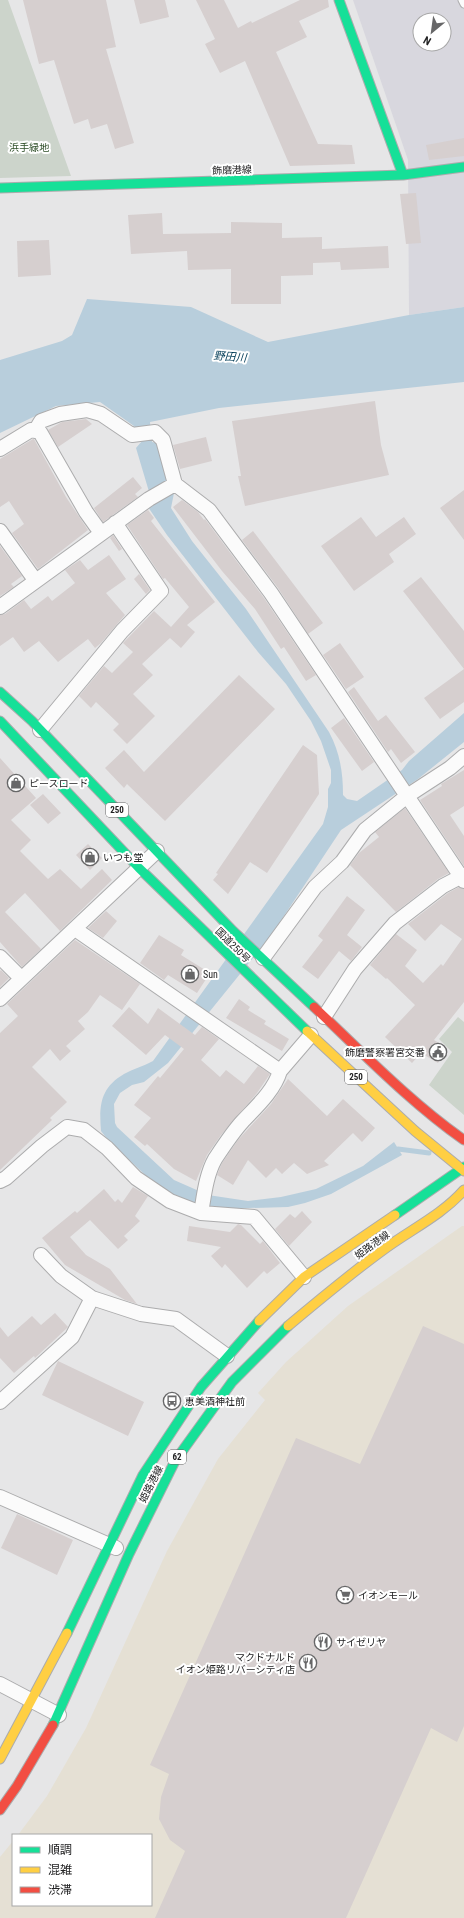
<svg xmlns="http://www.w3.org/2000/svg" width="464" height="1918" font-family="'Roboto Condensed','Noto Sans JP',sans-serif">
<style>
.commercial{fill:#e5e0d4}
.built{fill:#d8d7de;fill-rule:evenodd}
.green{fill:#ccd4cb}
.water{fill:#b8cedc}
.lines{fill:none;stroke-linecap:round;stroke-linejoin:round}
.stream{stroke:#b8cedc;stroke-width:5}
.building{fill:#d6cfcf}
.lane-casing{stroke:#acacad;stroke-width:9}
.street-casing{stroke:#acacad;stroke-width:16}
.fast-casing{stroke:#acacad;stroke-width:11}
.slow-casing{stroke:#acacad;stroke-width:11}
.jam-casing{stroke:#acacad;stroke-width:11}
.lane{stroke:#fbfbfb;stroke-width:7}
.street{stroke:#fbfbfb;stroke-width:14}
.fast{stroke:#16e098;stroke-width:9}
.slow{stroke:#ffcf43;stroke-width:9}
.jam{stroke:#f24e42;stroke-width:9}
.labels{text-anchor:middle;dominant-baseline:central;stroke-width:4;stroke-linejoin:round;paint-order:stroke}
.shield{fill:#fff;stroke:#646465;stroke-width:1}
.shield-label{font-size:9px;font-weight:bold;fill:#222223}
.park-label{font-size:10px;fill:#2d4d27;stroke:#fff}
.street-label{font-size:10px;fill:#222223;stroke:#fff}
.poi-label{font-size:10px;fill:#222223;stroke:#fff;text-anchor:start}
.water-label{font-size:11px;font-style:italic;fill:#003b56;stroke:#fff}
</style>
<rect width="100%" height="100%" fill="#e6e6e7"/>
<path class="commercial" d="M 462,1226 L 464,1226 L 464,1918 L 0,1918 L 0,1857 L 13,1841 L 13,1905 L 151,1905 L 151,1835 L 18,1835 L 47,1796 L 86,1728 L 167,1551 L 218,1459 L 265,1400 L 258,1393 L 286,1362 L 348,1306 Z"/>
<path class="built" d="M 353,0 L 464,0 L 464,307 L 409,315 L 408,160 ZM 420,20 L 444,20 L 444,44 L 420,44 Z"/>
<path class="green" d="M 0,0 L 8,0 L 71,176 L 0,178 Z
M 458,1017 L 464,1022 L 464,1115 L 429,1085 L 452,1052 L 439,1039 Z"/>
<path class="water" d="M 87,299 L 191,307 L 268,342 L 409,315 L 464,307 L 464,382 L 219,408 L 150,422 L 152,442 L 157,443 L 167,482 L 174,493 L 171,508 L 192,541 L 246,609 L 329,732 C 340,753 343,772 343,795 L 347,799 L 357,801 L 402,770 L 409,761 L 464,713 L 464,742 L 418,779 L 341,830 L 270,937 L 168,1063 L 144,1082 L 132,1085 L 120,1093 L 114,1104 L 115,1123 L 117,1127 L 174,1180 L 208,1195 L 248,1201 L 281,1197 L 316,1189 L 363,1166 L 394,1142 L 402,1155 L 331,1194 L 305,1203 L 288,1207 L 214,1209 L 173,1196 L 158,1187 L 108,1140 L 101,1131 C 99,1106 100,1088 124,1074 C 133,1069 144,1066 153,1061 L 323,824 L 328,807 L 328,789 L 331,783 L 331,770 L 321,741 L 311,721 L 286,684 L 258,652 L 167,535 L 148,507 L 150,495 L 136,448 L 142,441 L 134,426 L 100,402 L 56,406 L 0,433 L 0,360 L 62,341 L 72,335 Z"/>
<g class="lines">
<path class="stream" d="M 392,1152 L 398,1149 L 429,1153"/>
</g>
<path class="building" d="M 23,0 L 106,0 L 116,47 L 106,49 L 134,143 L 115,149 L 107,124 L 91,129 L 88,119 L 74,124 L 54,60 L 39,64 Z
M 134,0 L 165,0 L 169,17 L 140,24 Z
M 196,0 L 224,0 L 238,28 L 251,21 L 252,23 L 300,0 L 328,0 L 329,7 L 299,21 L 307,37 L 276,52 L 318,144 L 352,145 L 355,164 L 290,166 L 245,61 L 220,73 L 205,44 L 215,39 Z
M 464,138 L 464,156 L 429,160 L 426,145 Z
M 416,193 L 421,243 L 406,244 L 400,194 Z
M 162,213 L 163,234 L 231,233 L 231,222 L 282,223 L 282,238 L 322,237 L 322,249 L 388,246 L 389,268 L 341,270 L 340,262 L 313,263 L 313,275 L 281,276 L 281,304 L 231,304 L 231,269 L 188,270 L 187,251 L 131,254 L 128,215 Z
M 49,240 L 51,275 L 18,277 L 17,241 Z
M 375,401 L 381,445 L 389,475 L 245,506 L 238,476 L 241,476 L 232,421 Z
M 86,419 L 92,424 L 58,447 L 48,430 L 62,422 Z
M 206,437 L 212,461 L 180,469 L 173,445 Z
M 33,439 L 34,439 L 66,497 L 88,530 L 38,569 L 12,533 L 24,524 L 9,501 L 0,507 L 0,459 Z
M 133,477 L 142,488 L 135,494 L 138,497 L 103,522 L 94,508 Z
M 464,490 L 464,540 L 440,508 Z
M 182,500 L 198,512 L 204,520 L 205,519 L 264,598 L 316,675 L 306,681 L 284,647 L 281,649 L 255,609 L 222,571 L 173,507 Z
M 148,510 L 154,518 L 151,521 L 215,602 L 187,625 L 195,632 L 181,648 L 170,638 L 142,664 L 153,675 L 133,694 L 155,716 L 127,744 L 113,730 L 119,724 L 96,702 L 91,708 L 79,696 L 104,666 L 112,673 L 133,652 L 123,643 L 154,611 L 171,627 L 189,607 L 165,578 L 163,579 L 127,525 Z
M 361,517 L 376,537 L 404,517 L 416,534 L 389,554 L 394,562 L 354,591 L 321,546 Z
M 253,531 L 323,623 L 308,634 L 278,588 L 242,540 Z
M 113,535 L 122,549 L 119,551 L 110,538 Z
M 0,546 L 22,576 L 11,584 L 14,587 L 0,596 Z
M 109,555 L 126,579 L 106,593 L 125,615 L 101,643 L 95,648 L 88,639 L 58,662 L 39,641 L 24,652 L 13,637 L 0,646 L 0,615 L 5,614 L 24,600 L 31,609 L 48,596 L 52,601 L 75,583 L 65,570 L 80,560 L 88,570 Z
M 139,574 L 150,590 L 146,594 L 134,579 Z
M 421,577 L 464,631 L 464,702 L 440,719 L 424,698 L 464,669 L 403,591 Z
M 340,643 L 364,677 L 346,689 L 323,655 Z
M 239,675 L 275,709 L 165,821 L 127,784 L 124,788 L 105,768 L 124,750 L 144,772 Z
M 354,687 L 378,721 L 386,715 L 415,752 L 401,763 L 391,749 L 388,752 L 348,692 Z
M 344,718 L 374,762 L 362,771 L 331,728 Z
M 303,745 L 317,755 L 319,794 L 267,873 L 250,862 L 228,894 L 213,880 L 218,874 L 216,873 Z
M 0,758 L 36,798 L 11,820 L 31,840 L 20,851 L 48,879 L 60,869 L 81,889 L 102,869 L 112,880 L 60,931 L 25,893 L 5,912 L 41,949 L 22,967 L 0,942 Z
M 464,770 L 464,806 L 450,815 L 464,836 L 464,866 L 420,800 L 442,786 L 441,784 Z
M 43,794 L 61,813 L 48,824 L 30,805 Z
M 405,808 L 449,873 L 438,879 L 396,912 L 350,865 L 359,853 L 379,837 L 375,832 Z
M 88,844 L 102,858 L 90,870 L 76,855 Z
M 459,887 L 464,889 L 464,1002 L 434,1040 L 447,1048 L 438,1063 L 421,1053 L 412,1063 L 385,1037 L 415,1005 L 387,978 L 386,979 L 370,965 L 396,934 L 417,950 L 405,966 L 423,983 L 441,964 L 443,966 L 462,939 L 441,924 L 425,941 L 408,924 L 448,893 Z
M 347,896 L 365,910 L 347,935 L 362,947 L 351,961 L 339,951 L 318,979 L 302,967 L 323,940 L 318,936 Z
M 106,911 L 117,921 L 103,938 L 88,928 Z
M 159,935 L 184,950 L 181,955 L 210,973 L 197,993 L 168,975 L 164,980 L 140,963 Z
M 75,940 L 140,984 L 122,1010 L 100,995 L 88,1012 L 78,1021 L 85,1029 L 66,1046 L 71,1051 L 60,1061 L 50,1049 L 32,1067 L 67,1102 L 50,1118 L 52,1120 L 0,1170 L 0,1033 L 18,1016 L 7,1004 Z
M 1,970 L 9,978 L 0,987 L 0,971 Z
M 239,999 L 250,1007 L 248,1010 L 266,1021 L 264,1024 L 289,1039 L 282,1051 L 226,1018 Z
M 129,1007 L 148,1024 L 158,1008 L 195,1035 L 202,1027 L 219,1039 L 201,1060 L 220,1077 L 226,1070 L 244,1084 L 258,1066 L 270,1074 L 257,1093 L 221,1135 L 207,1155 L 196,1181 L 174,1169 L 147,1144 L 145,1146 L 134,1137 L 151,1118 L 134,1105 L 158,1076 L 160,1078 L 184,1049 L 165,1035 L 146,1055 L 112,1026 Z
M 288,1079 L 327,1116 L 343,1099 L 375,1128 L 362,1142 L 353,1133 L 324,1161 L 329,1165 L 307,1174 L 294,1163 L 282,1174 L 276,1168 L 266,1178 L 248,1160 L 233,1185 L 217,1175 L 222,1163 L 238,1140 L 271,1104 Z
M 133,1187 L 148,1196 L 135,1216 L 140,1221 L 124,1236 L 128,1240 L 118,1249 L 90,1220 L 70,1237 L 86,1255 L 110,1269 L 137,1304 L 125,1300 L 65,1265 L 42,1238 L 75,1211 L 77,1213 L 104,1189 L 115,1202 L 118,1199 L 122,1203 Z
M 302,1211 L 312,1222 L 289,1246 L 275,1229 L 290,1214 L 295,1218 Z
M 238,1224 L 241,1225 L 260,1244 L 263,1241 L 280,1263 L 267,1274 L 264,1271 L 247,1288 L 225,1264 L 222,1268 L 211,1256 L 221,1247 L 187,1241 L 189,1226 L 230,1232 Z
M 55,1313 L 68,1327 L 66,1329 L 35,1358 L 34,1356 L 14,1373 L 0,1358 L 0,1327 L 8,1337 L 32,1316 L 41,1325 Z
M 423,1326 L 464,1344 L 464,1726 L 457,1742 L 431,1728 L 346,1918 L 155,1918 L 185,1851 L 170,1840 L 159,1819 L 161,1797 L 169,1774 L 150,1765 L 296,1438 L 360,1464 Z
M 58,1361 L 144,1402 L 128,1436 L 42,1395 Z
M 17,1514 L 73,1540 L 57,1575 L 1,1548 Z"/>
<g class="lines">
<defs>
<path id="lane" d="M 462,0 L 464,4"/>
<path id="street" d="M 35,431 L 41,421 L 60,414 L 87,410 L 101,414 L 132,435 L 155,432 L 163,440 L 175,484 L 209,510 L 271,593 L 464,881
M 0,449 L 31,430 L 40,432 L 86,512 L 101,533
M 0,531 L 35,580
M 0,607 L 149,499 L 175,484
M 40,730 L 122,631 L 161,591 L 115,523
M 75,929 L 280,1071 L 311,1035
M 0,957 L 21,978
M 263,958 L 315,887 L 342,862 L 365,830 L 407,796 L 450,768 L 464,756
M 0,999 L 157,851
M 324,1017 L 355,969 L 395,923 L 443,886 L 464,875
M 0,1181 L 6,1178 L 42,1146 L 67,1127 L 84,1130 L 107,1148 L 136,1178 L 170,1201 L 201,1213 L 254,1217 L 304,1277
M 201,1213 C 204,1196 206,1175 215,1159 C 223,1147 232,1133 242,1122 C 256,1107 274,1091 280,1071
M 41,1255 L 61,1276 L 92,1298
M 0,1402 L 72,1337 L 92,1298 L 141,1314 L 176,1319 L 227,1356
M 0,1497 L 116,1548
M 0,1684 L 59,1715"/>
<path id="fast" d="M 339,0 L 403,175
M 0,188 L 403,175 L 464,167
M 0,692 L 32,721 L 233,931 L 314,1007
M 0,721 L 139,868 L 307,1031
M 395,1215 L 464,1167
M 67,1633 L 143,1475 L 201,1387 L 259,1321
M 53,1725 L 129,1554 L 175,1461 L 232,1382 L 288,1326"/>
<path id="slow" d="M 307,1031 L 415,1131 L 464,1171
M 259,1321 L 304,1277 L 395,1215
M 288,1326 C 319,1300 350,1274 383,1250 C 410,1230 442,1215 464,1190
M 0,1759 L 67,1633"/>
<path id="jam" d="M 314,1007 C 362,1052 410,1102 464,1140
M 0,1810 L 17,1786 L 53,1725"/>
</defs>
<use href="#lane" class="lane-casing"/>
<use href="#street" class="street-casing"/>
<use href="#fast" class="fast-casing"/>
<use href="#slow" class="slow-casing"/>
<use href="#jam" class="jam-casing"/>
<use href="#lane" class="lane"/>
<use href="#street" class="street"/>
<use href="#fast" class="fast"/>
<use href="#slow" class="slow"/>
<use href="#jam" class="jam"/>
</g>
<defs>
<symbol id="shop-ring" viewBox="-11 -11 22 22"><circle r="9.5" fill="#fff" stroke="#676768" stroke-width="1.5"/><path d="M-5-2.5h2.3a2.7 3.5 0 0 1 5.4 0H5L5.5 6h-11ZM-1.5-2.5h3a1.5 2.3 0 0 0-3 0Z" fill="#676768"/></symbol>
<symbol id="civic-ring" viewBox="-11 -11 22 22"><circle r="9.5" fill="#fff" stroke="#676768" stroke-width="1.5"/><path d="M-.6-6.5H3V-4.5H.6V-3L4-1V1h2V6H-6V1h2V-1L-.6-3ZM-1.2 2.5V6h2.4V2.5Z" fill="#676768"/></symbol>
<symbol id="bus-ring" viewBox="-11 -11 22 22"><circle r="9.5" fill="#fff" stroke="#676768" stroke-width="1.5"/><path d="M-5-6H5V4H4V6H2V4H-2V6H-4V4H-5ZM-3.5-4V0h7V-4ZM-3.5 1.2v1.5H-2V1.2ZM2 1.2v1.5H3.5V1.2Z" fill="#676768"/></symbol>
<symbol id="supermarket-ring" viewBox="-11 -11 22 22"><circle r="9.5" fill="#fff" stroke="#676768" stroke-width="1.5"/><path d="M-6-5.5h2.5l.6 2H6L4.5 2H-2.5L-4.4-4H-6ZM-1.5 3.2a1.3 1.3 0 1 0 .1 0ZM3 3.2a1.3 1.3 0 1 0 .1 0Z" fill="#676768"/></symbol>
<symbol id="restaurant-ring" viewBox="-11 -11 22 22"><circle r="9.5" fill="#fff" stroke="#676768" stroke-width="1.5"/><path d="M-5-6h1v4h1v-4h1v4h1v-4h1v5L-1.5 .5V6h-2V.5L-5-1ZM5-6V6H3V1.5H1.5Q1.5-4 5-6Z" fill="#676768"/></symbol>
</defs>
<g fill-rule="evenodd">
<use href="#shop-ring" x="6" y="773" width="20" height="20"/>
<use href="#shop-ring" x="80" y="847" width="20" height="20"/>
<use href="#shop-ring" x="180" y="964" width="20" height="20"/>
<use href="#civic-ring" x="428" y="1042" width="20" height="20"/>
<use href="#bus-ring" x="162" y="1391" width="20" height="20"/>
<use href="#supermarket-ring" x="335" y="1585" width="20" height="20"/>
<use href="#restaurant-ring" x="313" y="1632" width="20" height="20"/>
<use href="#restaurant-ring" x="298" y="1653" width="20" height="20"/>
</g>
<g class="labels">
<g class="shield">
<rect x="106" y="803" width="22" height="14" rx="3"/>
<rect x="345" y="1070" width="22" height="14" rx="3"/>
<rect x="168" y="1450" width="18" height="14" rx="3"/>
</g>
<g class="shield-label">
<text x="117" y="810">250</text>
<text x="356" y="1077">250</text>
<text x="177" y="1457">62</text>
</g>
<g class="park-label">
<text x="29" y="147">浜手緑地</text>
</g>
<g class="street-label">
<text transform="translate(232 170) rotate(-2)">飾磨港線</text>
<text transform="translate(233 945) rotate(45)">国道250号</text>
<text transform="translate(372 1245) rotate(-36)">姫路港線</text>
<text transform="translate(151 1484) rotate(-63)">姫路港線</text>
</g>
<g class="poi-label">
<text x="29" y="783">ピースロード</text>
<text x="103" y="857">いつも堂</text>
<text x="203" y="974">Sun</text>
<text x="425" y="1052" text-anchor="end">飾磨警察署宮交番</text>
<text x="185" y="1401">恵美酒神社前</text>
<text x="358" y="1595">イオンモール</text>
<text x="336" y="1642">サイゼリヤ</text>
<text x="295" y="1657" text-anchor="end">マクドナルド<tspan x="295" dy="12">イオン姫路リバーシティ店</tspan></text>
</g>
<g class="water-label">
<text transform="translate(230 357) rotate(4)">野田川</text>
</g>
</g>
<rect x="12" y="1834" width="140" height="72" fill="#ffffff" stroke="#a7a7a7"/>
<rect x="20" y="1847" width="20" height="6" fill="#16e098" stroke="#a7a7a7"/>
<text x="48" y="1854" font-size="12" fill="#222223">順調</text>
<rect x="20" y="1867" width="20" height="6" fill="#ffcf43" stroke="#a7a7a7"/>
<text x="48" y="1874" font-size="12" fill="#222223">混雑</text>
<rect x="20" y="1887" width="20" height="6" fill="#f24e42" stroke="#a7a7a7"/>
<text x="48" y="1894" font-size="12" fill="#222223">渋滞</text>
<g transform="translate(432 32) rotate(209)"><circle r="19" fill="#ffffff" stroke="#a7a7a7"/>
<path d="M0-3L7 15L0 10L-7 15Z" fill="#676768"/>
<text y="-6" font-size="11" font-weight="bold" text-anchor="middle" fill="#222223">N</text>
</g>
</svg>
